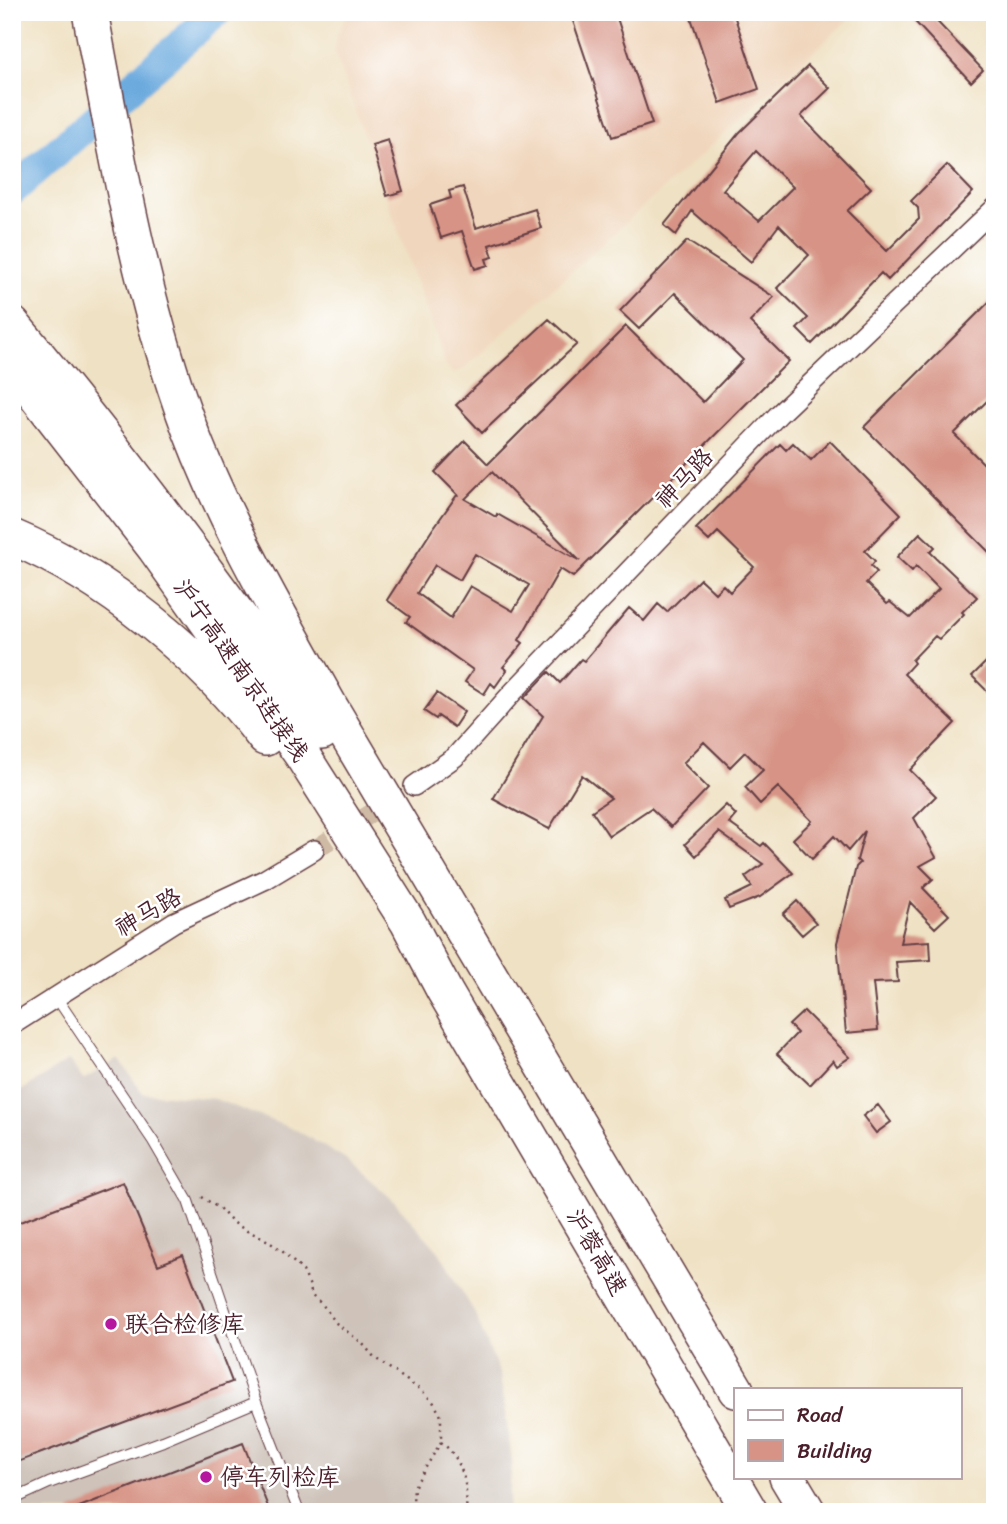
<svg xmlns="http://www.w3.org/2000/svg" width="1007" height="1524" font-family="Sriracha,'LXGW WenKai TC',sans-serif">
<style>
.built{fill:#f0d6bc}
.railway{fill:#cec2b9}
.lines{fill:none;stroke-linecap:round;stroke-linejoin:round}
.river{stroke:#6caade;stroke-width:30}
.building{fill:#d79486;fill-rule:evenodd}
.minor-tunnel{stroke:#cebaa5;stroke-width:19;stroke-dasharray:19 10;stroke-linecap:butt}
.service-casing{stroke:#633c42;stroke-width:12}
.minor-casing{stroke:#633c42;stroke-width:22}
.motorway-casing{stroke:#633c42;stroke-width:38}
.path{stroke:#633c42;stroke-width:2.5;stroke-dasharray:2 5;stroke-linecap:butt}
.service{stroke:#fff;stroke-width:10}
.minor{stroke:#fff;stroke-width:19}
.motorway{stroke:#fff;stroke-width:35}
.poi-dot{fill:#b5179e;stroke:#fff;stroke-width:2.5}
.labels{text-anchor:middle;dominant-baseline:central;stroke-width:5;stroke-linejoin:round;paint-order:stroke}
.street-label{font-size:24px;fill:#4a1f2b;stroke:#fff}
.poi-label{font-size:24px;fill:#4a1f2b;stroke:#fff;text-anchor:start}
</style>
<rect width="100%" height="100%" fill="#fff"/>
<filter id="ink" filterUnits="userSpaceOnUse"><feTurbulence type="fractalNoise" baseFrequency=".0143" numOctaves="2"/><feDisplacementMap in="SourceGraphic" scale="14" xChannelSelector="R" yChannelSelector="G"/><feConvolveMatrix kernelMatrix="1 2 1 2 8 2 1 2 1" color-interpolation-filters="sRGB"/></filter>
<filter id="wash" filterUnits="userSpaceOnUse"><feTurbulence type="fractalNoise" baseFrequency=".00686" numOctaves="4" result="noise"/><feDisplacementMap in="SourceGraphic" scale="28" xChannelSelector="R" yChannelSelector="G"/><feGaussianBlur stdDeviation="1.57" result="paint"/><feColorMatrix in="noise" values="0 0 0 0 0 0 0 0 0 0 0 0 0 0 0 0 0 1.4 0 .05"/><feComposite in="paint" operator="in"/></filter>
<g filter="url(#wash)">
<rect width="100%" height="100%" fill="#efe1c3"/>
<path class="built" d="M 348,12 L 856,12 L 736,123 L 463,369 L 453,373 L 446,365 L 339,64 L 335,51 L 336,38 Z"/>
<path class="railway" d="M 119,1059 L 143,1093 L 215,1099 L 298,1131 L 349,1162 L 392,1199 L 439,1252 L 474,1312 L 500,1375 L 512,1460 L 508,1512 L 12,1512 L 12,1097 L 69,1060 L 83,1080 Z"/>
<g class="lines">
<path class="river" d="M 12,191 L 217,12"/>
</g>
<g id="blocks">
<path class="building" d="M 570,12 L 615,12 L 652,124 L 612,137 Z
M 689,12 L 733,12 L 759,89 L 720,103 Z
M 906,12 L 928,12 L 983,70 L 971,82 Z
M 808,66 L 830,88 L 801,116 L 871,188 L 847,211 L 887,251 L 919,219 L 918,208 L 911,201 L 947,165 L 973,192 L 888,280 L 881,273 L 812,344 L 797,329 L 808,318 L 777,288 L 809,255 L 779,225 L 751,262 L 692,211 L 676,235 L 664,225 L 739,133 ZM 756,151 L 793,187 L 759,221 L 723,190 Z
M 388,140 L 403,191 L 387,196 L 372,145 Z
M 463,187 L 476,228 L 535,209 L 541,228 L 489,245 L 493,257 L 486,259 L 488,265 L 475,269 L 462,231 L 441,238 L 430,205 L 451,198 L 449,191 Z
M 687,241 L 774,297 L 750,322 L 789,361 L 573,577 L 560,569 L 519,640 L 523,643 L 503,667 L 507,670 L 495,687 L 491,683 L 484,694 L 465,682 L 473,670 L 406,622 L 410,617 L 387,600 L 432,530 L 457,495 L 459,496 L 435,472 L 465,441 L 488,464 L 626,326 L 703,402 L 743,360 L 675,293 L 639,329 L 620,311 ZM 492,472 L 580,561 L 497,514 L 496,517 L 465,499 ZM 475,554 L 529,585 L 513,611 L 470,586 L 451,618 L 417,593 L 435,565 L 460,580 Z
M 995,296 L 995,393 L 954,434 L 995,475 L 995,558 L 864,427 Z
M 549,319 L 577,344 L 482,433 L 456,405 Z
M 830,441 L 901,514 L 865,551 L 875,561 L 871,566 L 877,572 L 866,583 L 887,604 L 890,602 L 910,618 L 939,589 L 916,566 L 912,571 L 897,557 L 920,533 L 935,547 L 930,552 L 977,597 L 962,612 L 964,614 L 939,639 L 935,636 L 912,660 L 914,663 L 904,674 L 955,723 L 910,770 L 936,796 L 914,818 L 936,857 L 920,866 L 933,879 L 923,888 L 949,915 L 935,928 L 910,902 L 900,943 L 930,941 L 931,960 L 896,962 L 898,982 L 873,983 L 878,1030 L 846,1033 L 837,943 L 856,867 L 860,863 L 857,860 L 865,831 L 848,851 L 834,836 L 812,859 L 793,839 L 812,821 L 778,787 L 760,804 L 745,787 L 763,770 L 745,752 L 730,767 L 704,742 L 683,763 L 708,788 L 671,827 L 651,808 L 609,836 L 592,811 L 611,798 L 582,775 L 549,829 L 493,799 L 543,716 L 524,698 L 549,672 L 560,683 L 581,659 L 584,661 L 629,608 L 644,621 L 658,604 L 667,612 L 700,579 L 715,593 L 723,585 L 730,592 L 754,567 L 718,532 L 709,541 L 696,529 L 780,444 L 786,450 L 793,443 L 811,460 Z
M 995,653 L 995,699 L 972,676 Z
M 437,693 L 464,712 L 454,727 L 438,716 L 436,719 L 424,711 Z
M 726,805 L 736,815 L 729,823 L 761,846 L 764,843 L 793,873 L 760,897 L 729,909 L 725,900 L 752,887 L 745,877 L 763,864 L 719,832 L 696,856 L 685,844 Z
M 797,901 L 816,923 L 802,935 L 783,914 Z
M 804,1011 L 850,1057 L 837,1066 L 833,1060 L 810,1085 L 777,1054 L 797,1033 L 789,1025 Z
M 878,1105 L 891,1122 L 876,1133 L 863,1116 Z
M 123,1182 L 158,1265 L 183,1255 L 232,1382 L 12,1464 L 12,1225 Z
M 243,1443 L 270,1512 L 69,1512 L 69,1511 Z"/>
</g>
</g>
<g filter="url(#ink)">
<use href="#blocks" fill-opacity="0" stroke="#633c42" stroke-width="2"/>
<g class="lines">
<path class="minor-tunnel" d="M 314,850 L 414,786"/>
<defs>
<path id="service" d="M 56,997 L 153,1141 L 188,1201 L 256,1402 L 299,1512
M 12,1500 L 49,1483 L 163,1441 L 256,1402"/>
<path id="minor" d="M 414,786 L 455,757 L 513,692 L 779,414 L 995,208
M 12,1025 L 174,922 L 264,880 L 314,850"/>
<path id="motorway" d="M 90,12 C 115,144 137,278 181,405 C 217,510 278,613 332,710 L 736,1390
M 12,324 C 122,455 224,593 322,732
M 12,364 L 155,548 L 302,755 L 408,922 L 445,992 L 750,1512
M 12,537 C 106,576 204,657 265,738
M 787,1477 L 808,1512"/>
</defs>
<use href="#service" class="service-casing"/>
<use href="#minor" class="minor-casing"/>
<use href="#motorway" class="motorway-casing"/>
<path class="path" d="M 202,1197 L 220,1209 L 231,1221 L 247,1231 L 262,1237 L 282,1251 L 303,1271 L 309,1284 L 312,1296 L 322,1304 L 337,1324 L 362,1343 L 375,1358 L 422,1391 L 434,1403 L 441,1416 L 441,1442 L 414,1487 L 413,1502 L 416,1512
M 441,1442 C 463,1459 468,1485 466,1512"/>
<use href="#service" class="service"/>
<use href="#minor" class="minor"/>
<use href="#motorway" class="motorway"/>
</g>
</g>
<g class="poi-dot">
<circle cx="111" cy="1324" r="7"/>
<circle cx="206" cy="1477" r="7"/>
</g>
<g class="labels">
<g class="street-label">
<text transform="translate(684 478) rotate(-47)">神马路</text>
<text transform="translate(241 670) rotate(55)">沪宁高速南京连接线</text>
<text transform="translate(148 912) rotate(-30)">神马路</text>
<text transform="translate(597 1252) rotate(60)">沪蓉高速</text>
</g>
<g class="poi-label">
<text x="125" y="1324">联合检修库</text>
<text x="220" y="1477">停车列检库</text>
</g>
</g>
<rect width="1007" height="1524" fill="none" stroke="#fff" stroke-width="42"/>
<rect x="734" y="1388" width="228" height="91" fill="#ffffff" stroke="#b7a5aa" stroke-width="2"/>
<rect x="748" y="1410" width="35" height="10" fill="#ffffff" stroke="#b7a5aa" stroke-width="2"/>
<text x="797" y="1422" font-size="21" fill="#4a1f2b">Road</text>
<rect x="748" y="1440" width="35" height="21" fill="#d79486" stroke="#b7a5aa" stroke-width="2"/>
<text x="797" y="1458" font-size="21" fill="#4a1f2b">Building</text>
</svg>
